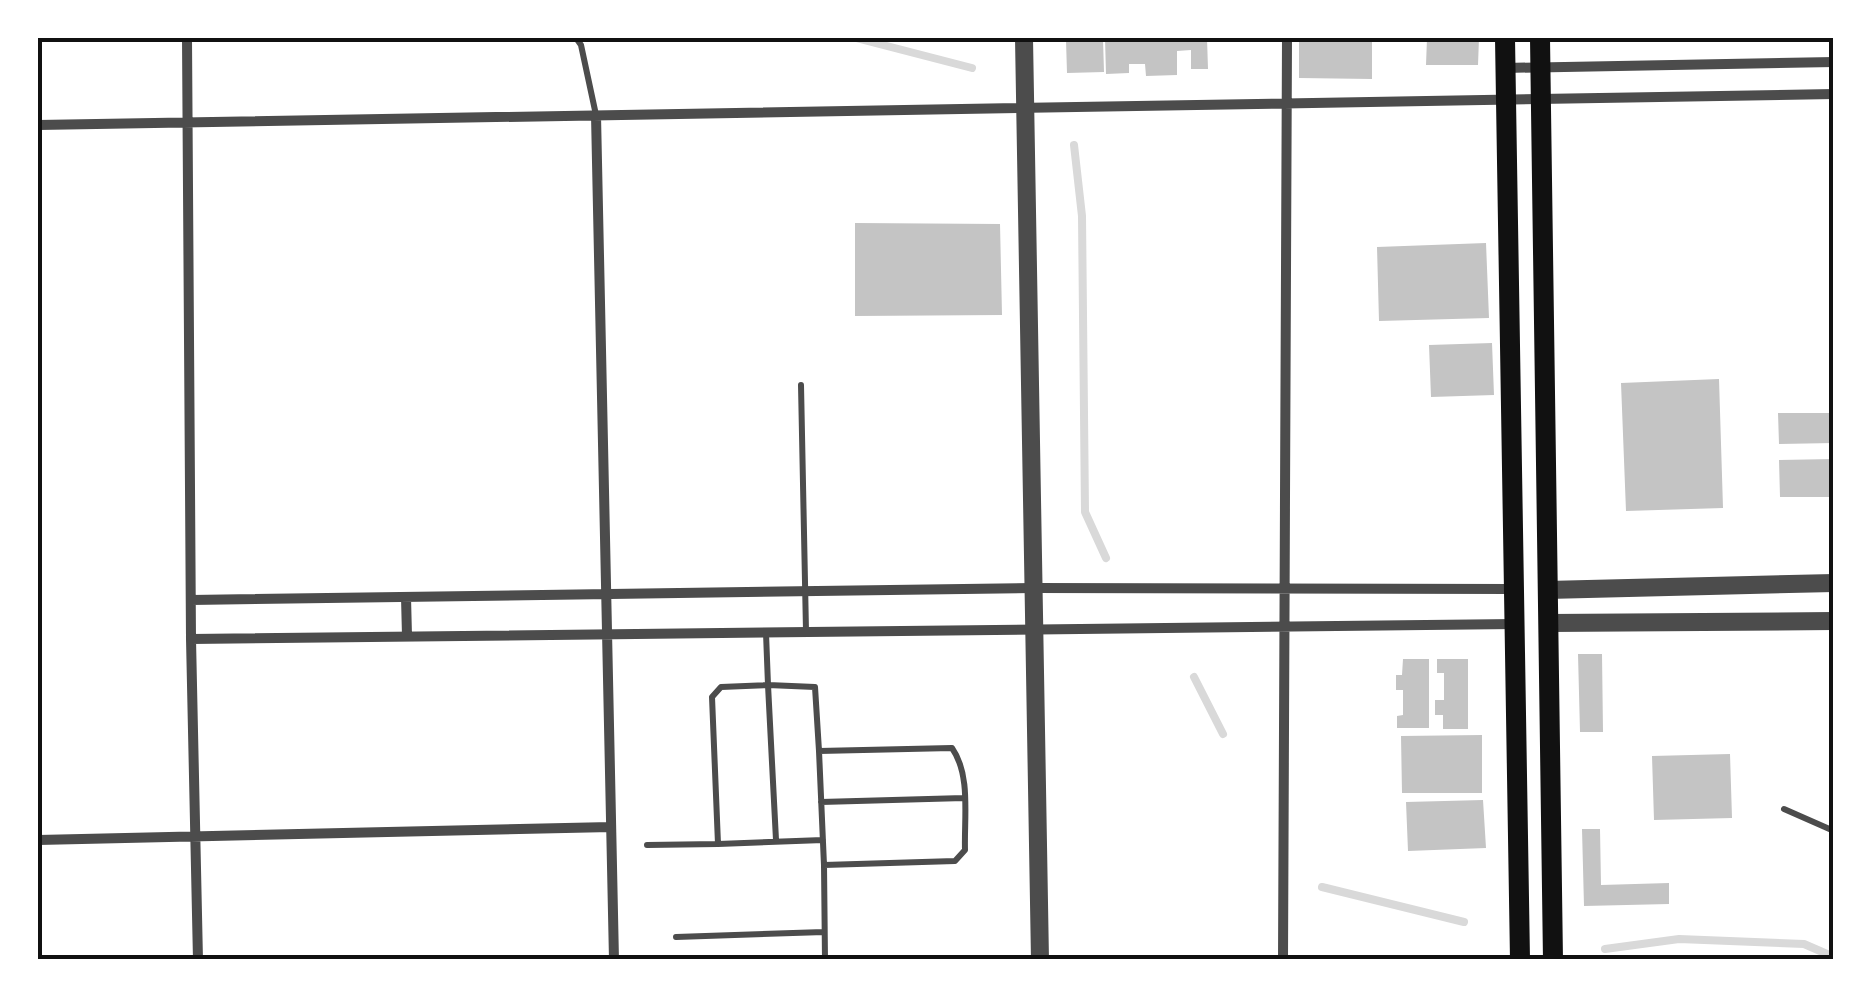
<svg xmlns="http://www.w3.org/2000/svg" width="1871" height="997" font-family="Inter,sans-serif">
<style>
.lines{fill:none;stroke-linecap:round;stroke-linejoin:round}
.stream{stroke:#d9d9d9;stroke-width:8}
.building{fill:#c4c4c4}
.service{stroke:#4c4c4c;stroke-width:6}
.minor{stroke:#4c4c4c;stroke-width:10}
.tertiary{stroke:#4c4c4c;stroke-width:18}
.primary{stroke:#111;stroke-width:20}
.neatline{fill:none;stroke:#111;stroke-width:4}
</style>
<rect width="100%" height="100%" fill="#fff"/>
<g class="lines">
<path class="stream" d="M 856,38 L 972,68
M 1074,145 L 1082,216 L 1085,512 L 1106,558
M 1194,677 L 1223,734
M 1322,887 L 1464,922
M 1605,949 L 1679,939 L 1804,944 L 1834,957"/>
</g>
<path class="building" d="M 1105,38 L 1207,38 L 1208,69 L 1191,69 L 1191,50 L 1177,51 L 1177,75 L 1146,76 L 1145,64 L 1129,64 L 1129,73 L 1106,74 Z
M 1299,38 L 1372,38 L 1372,79 L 1299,78 Z
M 1427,38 L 1479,38 L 1478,65 L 1426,65 Z
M 1103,39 L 1104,72 L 1067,73 L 1066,40 Z
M 855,223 L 1000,224 L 1002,315 L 855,316 Z
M 1486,243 L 1489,318 L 1379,321 L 1377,247 Z
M 1492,343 L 1494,395 L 1431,397 L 1429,345 Z
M 1719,379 L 1723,508 L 1626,511 L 1621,383 Z
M 1778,413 L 1834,413 L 1834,443 L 1779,444 Z
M 1834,459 L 1834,497 L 1780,497 L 1779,460 Z
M 1578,654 L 1602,654 L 1603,732 L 1580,732 Z
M 1403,659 L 1429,659 L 1429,728 L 1397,728 L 1397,716 L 1403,715 L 1403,690 L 1396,690 L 1396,675 L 1402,675 Z
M 1437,659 L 1468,659 L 1468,729 L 1443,729 L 1443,715 L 1435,715 L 1435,700 L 1444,700 L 1444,673 L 1437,673 Z
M 1482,735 L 1482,793 L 1402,793 L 1401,736 Z
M 1730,754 L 1732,818 L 1654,820 L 1652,756 Z
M 1483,800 L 1486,848 L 1408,851 L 1406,802 Z
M 1582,829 L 1600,829 L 1601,885 L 1669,883 L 1669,904 L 1584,906 Z"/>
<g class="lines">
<path class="service" d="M 576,38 L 581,45 L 596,115
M 801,385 L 806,631
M 952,748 C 971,775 964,817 965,850 L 955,861 L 824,865 L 819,751 Z
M 821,802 L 964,798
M 1784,809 L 1834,831
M 776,840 L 768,685 L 815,687 L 819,751
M 718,844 L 823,840
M 647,845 L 718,844 L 712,697 L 721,687 L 768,685 L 766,633
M 824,865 L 825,960
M 676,937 L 824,932"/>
<path class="minor" d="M 187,38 L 191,639 L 198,960
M 1505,68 L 1834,62
M 596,115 L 614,960
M 38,125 L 1834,94
M 406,597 L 407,636
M 191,600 L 1033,588 L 1513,589
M 191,639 L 1515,624
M 38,840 L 611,827
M 1283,960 L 1287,38"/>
<path class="tertiary" d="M 1024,38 L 1040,960
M 1547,590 L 1834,583
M 1548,623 L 1834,621"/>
<path class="primary" d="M 1505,38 L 1520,960
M 1540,38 L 1553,960"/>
</g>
<rect width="1871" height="997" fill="none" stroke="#ffffff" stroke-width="80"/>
<rect x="40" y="40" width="1791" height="917" class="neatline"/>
</svg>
